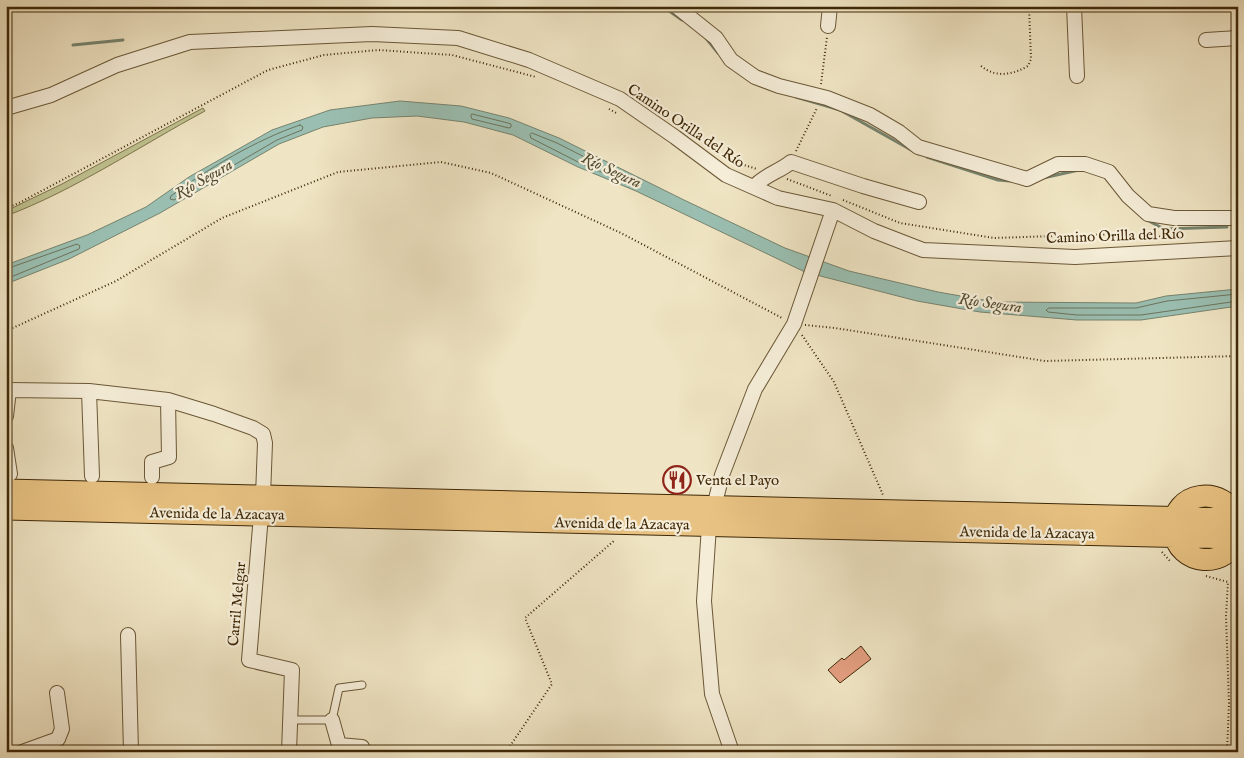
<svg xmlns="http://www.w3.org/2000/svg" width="1244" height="758" font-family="'IM FELL English',serif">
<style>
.green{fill:#bfc290;stroke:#7f754c}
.water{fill:#9abfb2;stroke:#76836e}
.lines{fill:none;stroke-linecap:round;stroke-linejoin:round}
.shore{stroke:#6c745c;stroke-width:1}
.stream{stroke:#76836e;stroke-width:3}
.building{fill:#e29d7f;stroke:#3f2807}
.lane-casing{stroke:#6b5736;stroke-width:9}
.street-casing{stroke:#6b5736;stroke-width:16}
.primary-casing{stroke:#3f2807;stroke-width:23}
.path{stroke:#3f2807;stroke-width:2;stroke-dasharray:1 2.5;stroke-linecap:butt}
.lane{stroke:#f5edd8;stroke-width:7}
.street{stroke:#f5edd8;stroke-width:14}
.primary{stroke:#e8c282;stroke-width:21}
.labels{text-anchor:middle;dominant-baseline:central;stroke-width:4.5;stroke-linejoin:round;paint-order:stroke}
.street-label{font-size:15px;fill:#3f2807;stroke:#f5edd8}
.poi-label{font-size:15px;fill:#3f2807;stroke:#f5edd8;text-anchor:start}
.water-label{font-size:16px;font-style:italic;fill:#564e32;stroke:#f5edd8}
</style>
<rect width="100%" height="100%" fill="#efe4c3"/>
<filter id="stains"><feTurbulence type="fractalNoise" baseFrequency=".004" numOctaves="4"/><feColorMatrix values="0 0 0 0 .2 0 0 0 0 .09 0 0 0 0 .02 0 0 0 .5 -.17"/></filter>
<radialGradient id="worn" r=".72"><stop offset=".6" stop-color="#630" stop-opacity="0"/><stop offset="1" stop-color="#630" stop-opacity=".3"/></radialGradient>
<path class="green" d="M 203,108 L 205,111 C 140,146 75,190 6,216 L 6,211 L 62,184 Z"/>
<path class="water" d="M 400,101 L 461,106 L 509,118 L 559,138 L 684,200 L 785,248 L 849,271 L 938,292 L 995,302 L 1136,303 L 1166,296 L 1238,289 L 1238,306 L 1141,320 L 1077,320 L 980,312 L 917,301 L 805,272 L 636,191 L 578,167 L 513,135 L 464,122 L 417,116 L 372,118 L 323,127 L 279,144 L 160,213 L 69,259 L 6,284 L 6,265 L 87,235 L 146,207 L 189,177 L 272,130 L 330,110 Z"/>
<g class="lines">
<path class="shore" d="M 472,114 L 508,123 L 511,124 L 511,127 L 509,128 L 472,119 L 471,116 Z
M 300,125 L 303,127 L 302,130 L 277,140 L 174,200 L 170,199 L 171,196 C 209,168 256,140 300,125 Z
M 532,133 L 557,143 L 608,169 L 609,172 L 606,174 L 580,163 L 531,138 L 530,135 Z
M 6,269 L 77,244 L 80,246 L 79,249 L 6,279
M 1238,294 L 1167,301 L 1136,308 L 1049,308 L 1046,310 L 1048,312 L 1077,315 L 1141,315 L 1238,301"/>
<path class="stream" d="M 662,6 L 682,20
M 705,37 L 718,53
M 73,45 L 123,40
M 796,97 L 840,110 L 913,151
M 927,157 L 998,180 L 1010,181
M 1043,178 L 1079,170
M 1147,220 L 1164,229 L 1227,227"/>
</g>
<path class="building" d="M 861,646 L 871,659 L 840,683 L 828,670 L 842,658 L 844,660 Z"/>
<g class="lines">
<defs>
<path id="lane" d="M 290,720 L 332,720 L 339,688 L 362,685"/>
<path id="street" d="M 676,6 L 716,38 L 731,60 L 755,77 L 779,86 L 827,98 L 870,115 L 899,132 L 918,147 L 1027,179 L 1058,164 L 1085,164 L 1109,172 L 1128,196 L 1148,214 L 1174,218 L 1238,218
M 1074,6 L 1077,76
M 828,26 L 830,6
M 1206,40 L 1238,38
M 6,108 L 51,95 L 117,65 L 190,42 L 372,34 L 458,38 L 529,60 L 620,99 L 675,137 L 726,175 L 778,198 L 833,210 L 874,231 L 923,250 L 1075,257 L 1238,248
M 754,187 C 764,175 779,172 791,162 L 863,186 L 919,202
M 6,416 L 9,390 L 89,391
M 6,448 L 10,474
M 92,476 L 89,391 L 168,400 L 214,414 L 253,428 L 263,434 L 265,443 L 263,496
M 152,477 L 152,462 L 169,457 L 168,400
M 714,507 L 722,475 L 755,389 L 794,324 L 833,210
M 261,515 L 249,660 L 292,670 L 289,752
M 709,526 L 704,601 L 712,694 L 732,752
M 128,635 L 131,752
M 332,720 L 339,745 L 362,747 L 361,752
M 22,752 L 58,739 L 62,729 L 57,693"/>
<path id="primary" d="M 6,490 L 1238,519
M 6,509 L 1238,538
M 1238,520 C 1225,483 1171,491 1174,530 C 1177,567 1229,570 1238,535"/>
</defs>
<use href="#lane" class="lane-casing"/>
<use href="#street" class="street-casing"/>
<use href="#primary" class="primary-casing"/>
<path class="path" d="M 981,66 C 996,78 1012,75 1028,66 L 1031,59 L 1029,6
M 821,84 L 827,37
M 609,109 L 618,114
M 796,151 L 817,108
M 728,160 L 757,169
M 787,179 L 832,196
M 843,200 L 900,223 L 994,238 L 1117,234 L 1183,238
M 6,208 L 19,203 L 268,70 L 324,55 L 378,50 L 452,55 L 536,77
M 805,325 L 835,328 L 1045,361 L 1238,356
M 6,331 L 116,281 L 222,218 L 338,172 L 441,162 L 491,173 L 621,233 L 782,318
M 802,335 L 834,382 L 883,495
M 1162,552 L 1170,561
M 1206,576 L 1228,582 L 1226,616 L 1229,703 L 1227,752
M 506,752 L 552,684 L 525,618 L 615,540"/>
<use href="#lane" class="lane"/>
<use href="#street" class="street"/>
<use href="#primary" class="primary"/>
</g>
<defs>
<symbol id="restaurant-ring" viewBox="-11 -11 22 22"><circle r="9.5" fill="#f5edd8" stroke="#8f2418" stroke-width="1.5"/><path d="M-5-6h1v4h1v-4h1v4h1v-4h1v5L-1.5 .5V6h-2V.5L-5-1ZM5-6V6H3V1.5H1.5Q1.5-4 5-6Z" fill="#8f2418"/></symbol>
</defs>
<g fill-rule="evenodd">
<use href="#restaurant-ring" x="661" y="464" width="32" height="32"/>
</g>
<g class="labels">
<g class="street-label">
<text transform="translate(686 126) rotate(34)">Camino Orilla del Río</text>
<text transform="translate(1115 236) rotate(-2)">Camino Orilla del Río</text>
<text transform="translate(217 514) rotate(1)">Avenida de la Azacaya</text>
<text transform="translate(622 524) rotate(1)">Avenida de la Azacaya</text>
<text transform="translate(1027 533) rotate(1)">Avenida de la Azacaya</text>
<text transform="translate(237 604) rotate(-85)">Carril Melgar</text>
</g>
<g class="poi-label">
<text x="696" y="480">Venta el Payo</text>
</g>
<g class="water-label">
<text transform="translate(611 171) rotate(25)">Río Segura</text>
<text transform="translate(204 180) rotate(-30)">Río Segura</text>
<text transform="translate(990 304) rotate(8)">Río Segura</text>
</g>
</g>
<rect width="1244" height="758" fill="none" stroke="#efe4c3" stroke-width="25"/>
<rect x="8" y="8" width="1229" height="743" fill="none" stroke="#3f2807" stroke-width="2.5"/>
<rect x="12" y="12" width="1219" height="733" fill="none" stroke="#3f2807"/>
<rect width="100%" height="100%" filter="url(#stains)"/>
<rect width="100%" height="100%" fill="url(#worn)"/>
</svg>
